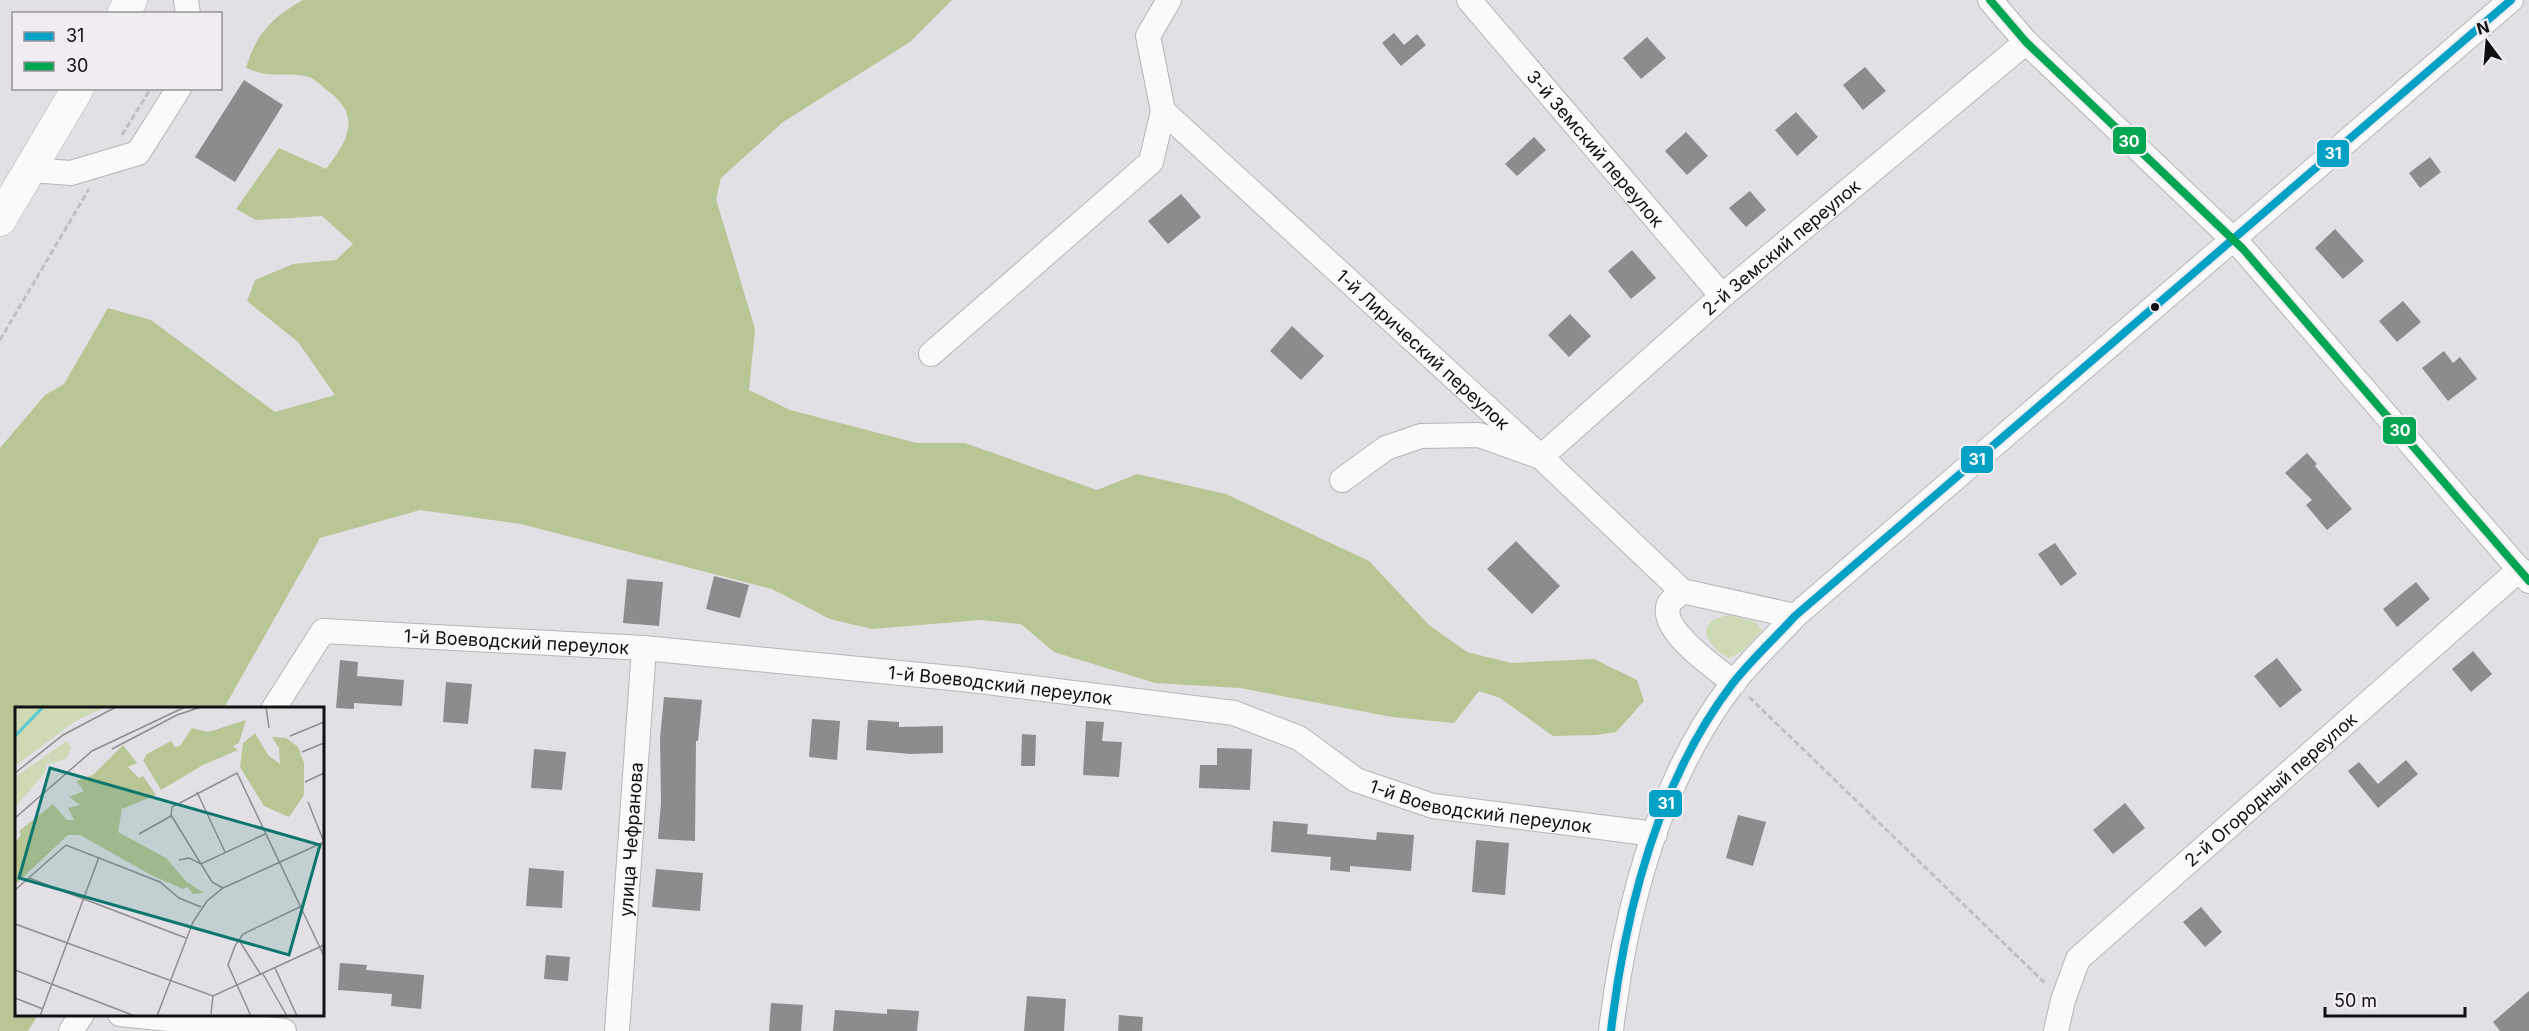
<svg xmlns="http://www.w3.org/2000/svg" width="2529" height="1031" font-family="Inter,sans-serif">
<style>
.green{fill:#ced9b5}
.forest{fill:#b8c595}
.building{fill:#8c8b8d}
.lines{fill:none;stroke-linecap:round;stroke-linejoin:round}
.minor-casing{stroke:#b6b5b7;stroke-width:26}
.major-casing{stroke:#b6b5b7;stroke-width:33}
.path{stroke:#c1c0c1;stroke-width:3;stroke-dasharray:6 3;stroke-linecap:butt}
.minor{stroke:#fbfafb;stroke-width:24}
.major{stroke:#fbfafb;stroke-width:32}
.bus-1-casing{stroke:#f0ecf2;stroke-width:12}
.bus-2-casing{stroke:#f0ecf2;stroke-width:12}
.bus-1{stroke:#01a1c5;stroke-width:8}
.bus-2{stroke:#00a651;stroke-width:8}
.bus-dot{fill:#111012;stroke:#f0ecf2;stroke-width:2}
.labels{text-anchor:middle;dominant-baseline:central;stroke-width:6;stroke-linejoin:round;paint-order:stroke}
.street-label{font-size:18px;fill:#111012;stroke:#f0ecf2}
.inset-river{fill:none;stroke:#58c8d2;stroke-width:3}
.inset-road{fill:none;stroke:#8e8d90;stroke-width:1.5}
.view{fill:#0f766e;fill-opacity:0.15;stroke:#0f766e;stroke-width:3}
.inset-edge{fill:none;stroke:#111012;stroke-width:3}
.line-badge{stroke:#f0ecf2;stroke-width:2}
.badge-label{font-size:16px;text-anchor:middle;font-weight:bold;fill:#fff}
</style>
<rect width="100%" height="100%" fill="#e2e0e4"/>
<path class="green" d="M 1730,615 L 1756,622 L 1762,630 L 1743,651 L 1729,658 C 1703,644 1694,621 1730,615 Z"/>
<path class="forest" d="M 303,0 L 952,0 L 910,42 L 783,122 L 721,178 L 716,199 L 755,329 L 749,390 L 790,410 L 917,443 L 965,443 L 1097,490 L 1137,474 L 1226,494 L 1369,561 L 1429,625 L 1467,652 L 1511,663 L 1594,659 L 1637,680 L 1644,701 L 1616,732 L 1596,735 L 1553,736 L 1500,698 L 1479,691 L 1454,723 L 1392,717 L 1240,688 L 1155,683 L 1054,652 L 1021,624 L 980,620 L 872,629 L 830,619 L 772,589 L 521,524 L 420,510 L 320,538 L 224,708 L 16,708 L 16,1014 L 38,1015 L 28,1031 L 0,1031 L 0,448 L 45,395 L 64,384 L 108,308 L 151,320 L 275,412 L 335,395 L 298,342 L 247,301 L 255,280 L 293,264 L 336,260 L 353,244 L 322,216 L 256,220 L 236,209 L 279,148 L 326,169 C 347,141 363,117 328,91 C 322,86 313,77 305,76 C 280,72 272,79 246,68 C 256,34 272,17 303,0 Z"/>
<path class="building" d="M 1394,33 L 1404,45 L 1417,34 L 1426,45 L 1401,66 L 1382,43 Z
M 1647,37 L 1666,58 L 1641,79 L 1623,58 Z
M 1865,67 L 1886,91 L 1863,110 L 1843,85 Z
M 244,80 L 283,105 L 235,182 L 195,157 Z
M 1796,112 L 1818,137 L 1797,156 L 1775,130 Z
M 1686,132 L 1708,156 L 1687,175 L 1665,151 Z
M 1534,137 L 1546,150 L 1517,176 L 1505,164 Z
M 2430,157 L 2441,172 L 2420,188 L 2409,173 Z
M 1750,191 L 1766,210 L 1746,227 L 1729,208 Z
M 1181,194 L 1201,217 L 1168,244 L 1148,221 Z
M 2335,229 L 2364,261 L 2343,279 L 2315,248 Z
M 1632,250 L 1656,278 L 1631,299 L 1608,271 Z
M 2403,301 L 2421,322 L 2397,342 L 2379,321 Z
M 1570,314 L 1591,336 L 1569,357 L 1548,335 Z
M 1292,326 L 1324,356 L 1301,380 L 1270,351 Z
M 2444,351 L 2453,363 L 2460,357 L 2477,379 L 2448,401 L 2422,368 Z
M 2307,453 L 2317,464 L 2315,466 L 2352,509 L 2327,530 L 2306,505 L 2312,500 L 2285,473 Z
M 1516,541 L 1560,586 L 1532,614 L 1487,569 Z
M 2055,543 L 2077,574 L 2061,586 L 2038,554 Z
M 714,576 L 749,585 L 740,618 L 706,609 Z
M 627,579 L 663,582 L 659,626 L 623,623 Z
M 2416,582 L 2430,599 L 2397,627 L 2383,609 Z
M 2473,651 L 2492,674 L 2471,692 L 2452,669 Z
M 2277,658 L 2302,690 L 2280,708 L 2254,676 Z
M 340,660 L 358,662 L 357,676 L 404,680 L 402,706 L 354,703 L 354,709 L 336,708 Z
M 446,682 L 472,684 L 468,724 L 443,722 Z
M 664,697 L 702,700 L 698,741 L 696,741 L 695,841 L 658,839 L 661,802 L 660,738 Z
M 812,719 L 840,721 L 837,760 L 809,757 Z
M 868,720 L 899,722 L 899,727 L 943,726 L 943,753 L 910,754 L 866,750 Z
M 1086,721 L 1104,722 L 1102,741 L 1122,742 L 1119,777 L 1083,775 Z
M 1022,734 L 1036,735 L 1035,766 L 1021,766 Z
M 1217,748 L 1252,749 L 1250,790 L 1199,788 L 1200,765 L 1217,765 Z
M 534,749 L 566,752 L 562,790 L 531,788 Z
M 2406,760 L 2418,774 L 2378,808 L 2348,771 L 2359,762 L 2378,784 Z
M 2125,803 L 2145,828 L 2113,854 L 2093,830 Z
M 1738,815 L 1766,822 L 1753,866 L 1726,858 Z
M 1273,821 L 1308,824 L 1307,834 L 1376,840 L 1377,832 L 1414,835 L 1411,871 L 1350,866 L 1350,872 L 1330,870 L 1331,857 L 1271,852 Z
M 1476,840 L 1509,843 L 1505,895 L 1472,892 Z
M 529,868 L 564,871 L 562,908 L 526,906 Z
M 656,869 L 703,873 L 700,911 L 652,907 Z
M 2201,907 L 2222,932 L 2205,947 L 2183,922 Z
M 546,955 L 570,957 L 568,981 L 544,979 Z
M 340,963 L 367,965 L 366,970 L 424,975 L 421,1009 L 391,1006 L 392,994 L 338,990 Z
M 2529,991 L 2529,1031 L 2500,1031 L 2493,1022 Z
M 1027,996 L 1066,999 L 1064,1031 L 1024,1031 Z
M 771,1003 L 803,1005 L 801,1031 L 769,1031 Z
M 887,1009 L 919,1011 L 917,1031 L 833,1031 L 835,1010 L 887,1014 Z
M 1119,1015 L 1143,1017 L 1142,1031 L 1118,1031 Z"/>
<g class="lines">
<defs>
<g id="minor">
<path d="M 186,0 L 188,14"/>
<path id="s1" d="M 1169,0 L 1148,36 L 1163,111 L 1541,457 L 1682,591 L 1795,616"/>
<path id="s2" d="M 1469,0 L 1722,296"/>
<path d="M 1990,0 L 2026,42 L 2243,249 L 2529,581"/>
<path d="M 30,170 L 71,173 L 138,153 L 179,88"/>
<path d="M 931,354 L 1151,162 L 1163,111"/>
<path id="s3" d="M 1342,480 L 1386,448 L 1421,436 L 1479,435 L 1541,457 L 1722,296 L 2026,42"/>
<path d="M 1682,591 C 1679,595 1671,600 1669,604 C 1658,630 1716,668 1734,683"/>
<path id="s4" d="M 274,708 L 323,631 L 644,648 L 962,679 L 1234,713 L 1299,738 L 1356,780 L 1433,806 L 1655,834"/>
<path d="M 120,1014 L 284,1031"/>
<path d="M 71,1031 L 82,1014"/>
<path id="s5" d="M 617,1031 L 644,648"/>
<path d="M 1611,1031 C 1625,911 1658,781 1733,683 C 1752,659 1775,638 1795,616 L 2511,0"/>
<path id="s6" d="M 2056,1031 L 2063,1000 L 2078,959 L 2520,569"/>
</g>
<path id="major" d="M 123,14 L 131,0
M 0,220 L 78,88"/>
</defs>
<use href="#minor" class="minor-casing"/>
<use href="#major" class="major-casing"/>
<path class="path" d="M 122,135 L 151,88
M 0,340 L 89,189
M 1749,697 L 2046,984"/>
<use href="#minor" class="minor"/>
<use href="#major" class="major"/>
<defs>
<path id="bus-1" d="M 1611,1031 C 1625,911 1658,781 1733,683 C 1752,659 1775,638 1795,616 L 2511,0"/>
<path id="bus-2" d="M 1990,0 L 2026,42 L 2243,249 L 2529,581"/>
</defs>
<use href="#bus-1" class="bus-1-casing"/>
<use href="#bus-2" class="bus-2-casing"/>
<use href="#bus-1" class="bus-1"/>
<use href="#bus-2" class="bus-2"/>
</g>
<circle class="bus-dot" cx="2155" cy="307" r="5"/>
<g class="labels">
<g class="street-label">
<text stroke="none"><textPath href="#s2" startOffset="195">3-й Земский переулок</textPath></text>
<text stroke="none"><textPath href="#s3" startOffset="534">2-й Земский переулок</textPath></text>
<text stroke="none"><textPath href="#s1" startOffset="471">1-й Лирический переулок</textPath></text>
<text stroke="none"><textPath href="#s4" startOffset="285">1-й Воеводский переулок</textPath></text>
<text stroke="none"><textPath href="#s4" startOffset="771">1-й Воеводский переулок</textPath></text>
<text stroke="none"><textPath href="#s6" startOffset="332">2-й Огородный переулок</textPath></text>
<text stroke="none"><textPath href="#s4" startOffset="1275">1-й Воеводский переулок</textPath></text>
<text stroke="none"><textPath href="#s5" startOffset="192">улица Чефранова</textPath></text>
</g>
</g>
<g transform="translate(15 707)">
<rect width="309" height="309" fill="#e2e0e4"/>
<path d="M 0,0 L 91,0 L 62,13 L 0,59 ZM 52,34 L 56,41 L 52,51 L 31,58 L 29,67 L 0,100 L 0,70 Z" fill="#ced9b5"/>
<path d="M 231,13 L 224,36 L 218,39 L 223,43 L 188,58 L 146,83 L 128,53 L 132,47 L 156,34 L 160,40 L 165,39 L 177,21 L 193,25 ZM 240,26 L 253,48 L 265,57 L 264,41 L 257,30 L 271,31 L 283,40 L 289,56 L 289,88 L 274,110 L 249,99 L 225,60 L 228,36 ZM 108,38 L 122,56 L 113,60 L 124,71 L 128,69 L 141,88 L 107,102 L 103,125 L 151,151 L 172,175 L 189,186 L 178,187 L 172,180 L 168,182 L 138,169 L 65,128 L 53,128 L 0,178 L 0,136 L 6,128 L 4,124 L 38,97 L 52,113 L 59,113 L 53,101 L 65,98 L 54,90 L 69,84 L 61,74 L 78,68 Z" fill="#b8c595"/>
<path class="inset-river" d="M 0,29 L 28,0"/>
<path class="inset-road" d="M 251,0 L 254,21M 275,29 L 309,15M 97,42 L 162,8 L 186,0M 287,45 L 309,36M 0,66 L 48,28 L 101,0M 290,75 L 309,66M 182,85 L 210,145M 293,95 L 309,135M 0,111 L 77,44 L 170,0M 124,127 L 156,109M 164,153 L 174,151 L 186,157 L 250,127M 14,171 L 171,231M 208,181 L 197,175 L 156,108 L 157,100 L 222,66 L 309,249M 0,183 L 51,138 L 145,175 L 164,191 L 186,200M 0,217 L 198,289 L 309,238M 224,233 L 246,268M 260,261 L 282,309M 0,263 L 120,309M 248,267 L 272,309M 0,291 L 28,302M 196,307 L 198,289M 25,309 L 84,150M 142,309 L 178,215 L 192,194 L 208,181 L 309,135M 236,309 L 213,258 L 220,239 L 228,227 L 287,199"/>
<path class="view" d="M 35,61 L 305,138 L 274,248 L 4,171 Z"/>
<rect width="309" height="309" class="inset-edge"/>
</g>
<g class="line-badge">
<rect x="2112" y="126" width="35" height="29" rx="6" fill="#00a651"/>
<rect x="2316" y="139" width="34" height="29" rx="6" fill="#01a1c5"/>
<rect x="2382" y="416" width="35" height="29" rx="6" fill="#00a651"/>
<rect x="1960" y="445" width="34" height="29" rx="6" fill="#01a1c5"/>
<rect x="1648" y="789" width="35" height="29" rx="6" fill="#01a1c5"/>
</g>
<g class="badge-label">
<text x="2129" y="147">30</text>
<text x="2333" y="159">31</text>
<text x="2400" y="436">30</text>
<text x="1977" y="465">31</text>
<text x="1666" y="809">31</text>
</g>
<rect x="12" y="12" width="210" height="78" fill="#f0ecf2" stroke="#979498" stroke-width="1.5"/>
<rect x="24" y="32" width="30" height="9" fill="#01a1c5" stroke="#979498" stroke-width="1.5"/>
<text x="66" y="42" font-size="18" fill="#111012">31</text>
<rect x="24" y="62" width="30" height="9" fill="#00a651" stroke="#979498" stroke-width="1.5"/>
<text x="66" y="72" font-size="18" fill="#111012">30</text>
<g transform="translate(2487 42) rotate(344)" stroke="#f0ecf2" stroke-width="4.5" paint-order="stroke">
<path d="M0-4.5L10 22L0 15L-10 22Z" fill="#111012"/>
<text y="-9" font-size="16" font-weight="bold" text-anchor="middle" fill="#111012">N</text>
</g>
<path d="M2325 1007v9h140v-9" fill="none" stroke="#111012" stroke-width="3"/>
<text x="2334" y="1007" font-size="18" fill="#111012" stroke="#f0ecf2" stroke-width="4.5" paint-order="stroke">50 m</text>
</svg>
